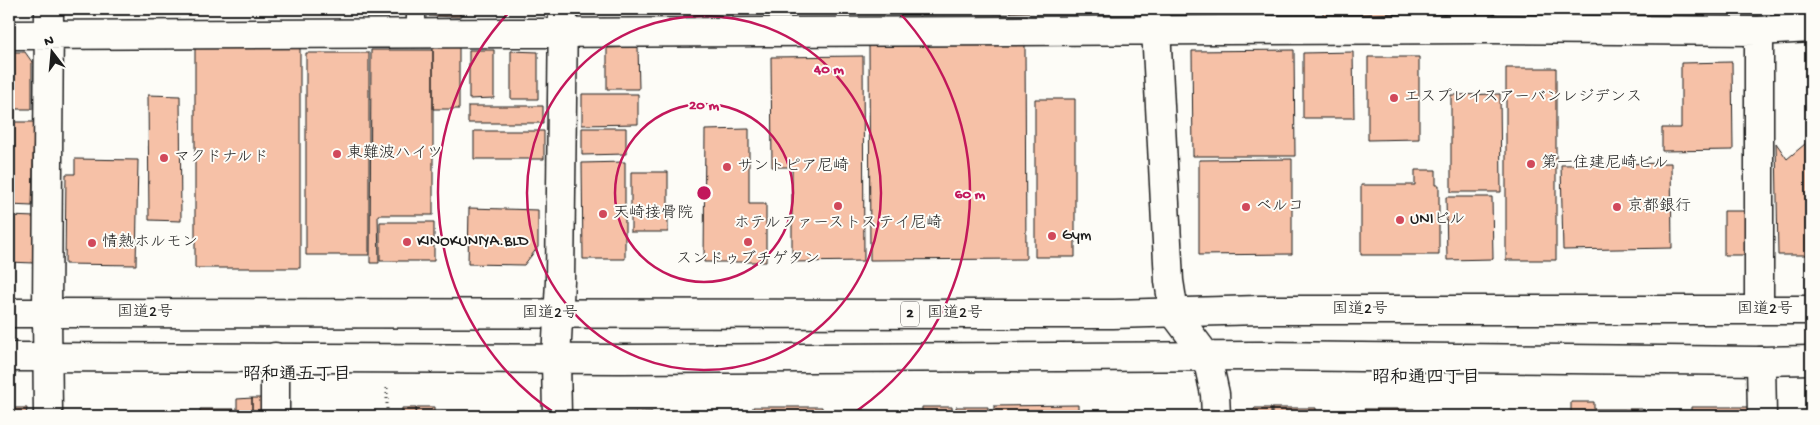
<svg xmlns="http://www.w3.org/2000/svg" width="1820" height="425" font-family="'Gochi Hand','Klee One',sans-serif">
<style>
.building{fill:#f6c1a7;stroke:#1c1c1c}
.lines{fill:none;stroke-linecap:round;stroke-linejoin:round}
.service-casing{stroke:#1c1c1c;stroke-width:21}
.minor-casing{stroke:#1c1c1c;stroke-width:31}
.trunk-casing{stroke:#1c1c1c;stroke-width:31}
.path{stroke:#1c1c1c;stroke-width:3;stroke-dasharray:1 4;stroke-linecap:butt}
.service{stroke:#fdfcf7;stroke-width:18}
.minor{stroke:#fdfcf7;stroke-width:28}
.trunk{stroke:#fdfcf7;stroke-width:28}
.ring{fill:none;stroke:#c2185b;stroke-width:2.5}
.poi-dot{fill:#d1495b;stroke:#fdfcf7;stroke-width:2}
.labels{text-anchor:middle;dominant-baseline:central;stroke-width:4;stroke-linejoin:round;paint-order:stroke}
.shield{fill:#fdfcf7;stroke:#605f5e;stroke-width:1}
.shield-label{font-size:15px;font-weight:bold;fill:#1c1c1c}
.poi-label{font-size:16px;fill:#1c1c1c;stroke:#fdfcf7;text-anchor:start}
.street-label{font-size:16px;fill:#1c1c1c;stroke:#fdfcf7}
.neighbourhood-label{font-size:18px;font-weight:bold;fill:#1c1c1c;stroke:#fdfcf7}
.centre{fill:#c2185b;stroke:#fdfcf7;stroke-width:2.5}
.ring-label{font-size:15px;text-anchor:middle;font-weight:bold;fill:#c2185b;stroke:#fdfcf7;stroke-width:4;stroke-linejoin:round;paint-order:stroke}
</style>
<rect width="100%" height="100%" fill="#fdfcf7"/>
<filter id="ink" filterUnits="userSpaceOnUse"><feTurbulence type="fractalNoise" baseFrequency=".02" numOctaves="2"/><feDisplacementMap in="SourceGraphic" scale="10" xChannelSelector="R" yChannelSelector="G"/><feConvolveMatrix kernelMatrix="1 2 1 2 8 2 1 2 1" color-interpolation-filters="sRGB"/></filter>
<g filter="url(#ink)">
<path class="building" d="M 429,9 L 460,9 L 460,17 L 429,16 Z
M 584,9 L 638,9 L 638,13 L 589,14 Z
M 949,9 L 991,9 L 991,11 L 949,12 Z
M 994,9 L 1034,9 L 1034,12 L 994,13 Z
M 1323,9 L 1400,9 L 1404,13 L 1323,15 Z
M 1409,9 L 1454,9 L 1448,13 L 1412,13 Z
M 1025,45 L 1026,259 L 870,260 L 869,46 Z
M 195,47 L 300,47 L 300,268 L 195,268 Z
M 433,47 L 459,47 L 459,109 L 433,109 Z
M 638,47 L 639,89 L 607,89 L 607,48 Z
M 371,50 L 433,50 L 433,215 L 378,215 L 379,263 L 370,263 Z
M 469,50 L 494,50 L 494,98 L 469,99 Z
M 1294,50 L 1295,156 L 1193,156 L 1192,51 Z
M 511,51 L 538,52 L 538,99 L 511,99 Z
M 9,52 L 25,52 L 32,62 L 32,109 L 9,109 Z
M 1353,52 L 1354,118 L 1303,118 L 1303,53 Z
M 306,53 L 369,53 L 369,255 L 306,255 Z
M 863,56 L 864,261 L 792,262 L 792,167 L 772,167 L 771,57 Z
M 1368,57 L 1419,57 L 1419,139 L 1368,140 Z
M 1732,62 L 1733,150 L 1662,151 L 1662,128 L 1681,128 L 1681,63 Z
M 1506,68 L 1556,68 L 1556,260 L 1506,260 Z
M 582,94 L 638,94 L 638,124 L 582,125 Z
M 1500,94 L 1501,192 L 1451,192 L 1451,95 Z
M 148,95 L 180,96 L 181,221 L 149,220 Z
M 1035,99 L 1075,99 L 1075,257 L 1035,257 Z
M 468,106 L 543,106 L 543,123 L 468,123 Z
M 9,122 L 34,122 L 32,206 L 9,205 Z
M 582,128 L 626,128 L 626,154 L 582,155 Z
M 749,129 L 749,204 L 766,204 L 766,262 L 704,262 L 705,130 Z
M 474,131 L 544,131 L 544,159 L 474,159 Z
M 1811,139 L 1811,255 L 1778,255 L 1776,143 L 1787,159 Z
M 75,159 L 138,160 L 136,265 L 65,264 L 66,174 L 75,174 Z
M 1292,159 L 1292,254 L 1199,255 L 1199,160 Z
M 625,162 L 625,259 L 583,259 L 582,163 Z
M 1671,163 L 1672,248 L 1563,250 L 1561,165 Z
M 1415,170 L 1436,170 L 1436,185 L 1439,185 L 1439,255 L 1361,255 L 1361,185 L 1415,185 Z
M 631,172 L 668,172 L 668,232 L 631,232 Z
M 1446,197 L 1492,197 L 1493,259 L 1447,260 Z
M 469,208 L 538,210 L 538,247 L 524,265 L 468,264 Z
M 1724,211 L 1745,211 L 1745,255 L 1724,255 Z
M 9,216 L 35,217 L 34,263 L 9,262 Z
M 380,222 L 434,222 L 434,261 L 380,261 Z
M 252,398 L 268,398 L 268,416 L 252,416 Z
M 252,398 L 252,416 L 237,416 L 237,399 Z
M 1571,402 L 1594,402 L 1594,409 L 1642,409 L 1641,416 L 1571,416 Z
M 1078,405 L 1078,416 L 994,416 L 994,406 Z
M 417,407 L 434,407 L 434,416 L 416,416 Z
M 753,407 L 822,407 L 822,416 L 753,416 Z
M 922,407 L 952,407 L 952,416 L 922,416 Z
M 956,407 L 988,407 L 988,416 L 956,416 Z
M 1691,407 L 1748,407 L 1748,416 L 1691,416 Z
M 9,408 L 27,408 L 26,416 L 9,416 Z
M 402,408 L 416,408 L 416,416 L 402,416 Z
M 1255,408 L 1271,408 L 1271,416 L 1249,416 Z
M 1272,408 L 1316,408 L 1316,416 L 1272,416 Z
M 200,409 L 234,409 L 234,416 L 200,416 Z
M 1364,409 L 1414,409 L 1414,416 L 1364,416 Z
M 828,410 L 864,410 L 864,416 L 828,416 Z
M 467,411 L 467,416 L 441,416 L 441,412 Z
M 475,411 L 547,411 L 547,416 L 475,416 Z
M 181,412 L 197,412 L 197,416 L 181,416 Z
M 652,412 L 652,416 L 586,416 L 586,413 Z
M 1171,414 L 1171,416 L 1118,416 L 1118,415 Z"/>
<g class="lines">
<defs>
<path id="service" d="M 416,9 L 416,34"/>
<path id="minor" d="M 1155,9 L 1169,281 L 1174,313 L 1207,357 L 1215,394 L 1216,416
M 1759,31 L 1759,310
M 9,35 L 1487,29 L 1759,31 L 1811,28
M 275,357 L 275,416
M 1761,361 L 1762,416
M 48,416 L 47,313 L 49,9
M 557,416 L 556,359 L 560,281 L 563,9"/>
<path id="trunk" d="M 9,313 L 1113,314 L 1260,310 L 1811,310
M 9,357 L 620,359 L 1260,356 L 1761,361 L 1811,360"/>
</defs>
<use href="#service" class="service-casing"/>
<use href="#minor" class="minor-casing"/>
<use href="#trunk" class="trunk-casing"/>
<path class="path" d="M 387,388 L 387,416"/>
<use href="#service" class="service"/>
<use href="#minor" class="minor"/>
<use href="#trunk" class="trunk"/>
</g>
</g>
<g class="ring">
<circle cx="704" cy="193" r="89"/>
<circle cx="704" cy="193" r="177"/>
<path d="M559 416A266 266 0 0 1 511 10M897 10A266 266 0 0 1 849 416"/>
</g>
<g class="poi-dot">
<circle cx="1394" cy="98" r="5"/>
<circle cx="337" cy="154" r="5"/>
<circle cx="164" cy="158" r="5"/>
<circle cx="1531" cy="164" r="5"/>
<circle cx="727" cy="167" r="5"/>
<circle cx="838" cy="206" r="5"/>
<circle cx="1246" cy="207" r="5"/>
<circle cx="1617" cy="207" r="5"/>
<circle cx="603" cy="214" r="5"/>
<circle cx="1400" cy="220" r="5"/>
<circle cx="1052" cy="236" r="5"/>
<circle cx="407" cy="242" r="5"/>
<circle cx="748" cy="242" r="5"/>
<circle cx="92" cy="243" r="5"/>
</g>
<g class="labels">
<rect class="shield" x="901" y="301.5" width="18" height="25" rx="4"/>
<g class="shield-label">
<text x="910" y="314">2</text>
</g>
<g class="poi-label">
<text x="1404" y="98">エスプレイスアーバンレジデンス</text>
<text x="347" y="154">東難波ハイツ</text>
<text x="174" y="158">マクドナルド</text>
<text x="1541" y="164">第一住建尼崎ビル</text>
<text x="737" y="167">サントピア尼崎</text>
<text x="1256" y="207">ベルコ</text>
<text x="1627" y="207">京都銀行</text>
<text x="613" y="214">天崎接骨院</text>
<text x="1410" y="220">UNIビル</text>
<text x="838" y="224" text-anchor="middle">ホテルファーストステイ尼崎</text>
<text x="1062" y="236">Gym</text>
<text x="417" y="242">KINOKUNIYA.BLD</text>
<text x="102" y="243">情熱ホルモン</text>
<text x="748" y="260" text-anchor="middle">スンドゥブチゲタン</text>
</g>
<g class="street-label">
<text x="1360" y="310">国道2号</text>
<text x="1765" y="310">国道2号</text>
<text x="145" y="313">国道2号</text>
<text x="550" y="314">国道2号</text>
<text x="955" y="314">国道2号</text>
</g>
<g class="neighbourhood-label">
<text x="297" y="375">昭和通五丁目</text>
<text x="1426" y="378">昭和通四丁目</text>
</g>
</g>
<circle cx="704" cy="193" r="8" class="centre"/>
<g class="ring-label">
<text x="829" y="73">40 m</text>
<text x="704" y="109">20 m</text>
<text x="970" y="198">60 m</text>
</g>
<rect width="1820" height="425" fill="none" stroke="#fdfcf7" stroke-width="30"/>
<rect x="15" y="15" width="1790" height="395" fill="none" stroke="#1c1c1c" stroke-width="2" filter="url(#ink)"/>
<g transform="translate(52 52) rotate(344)" stroke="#fdfcf7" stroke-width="4" paint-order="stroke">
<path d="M0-4L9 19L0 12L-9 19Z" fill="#1c1c1c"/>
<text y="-8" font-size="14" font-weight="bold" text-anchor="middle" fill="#1c1c1c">N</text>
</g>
</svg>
